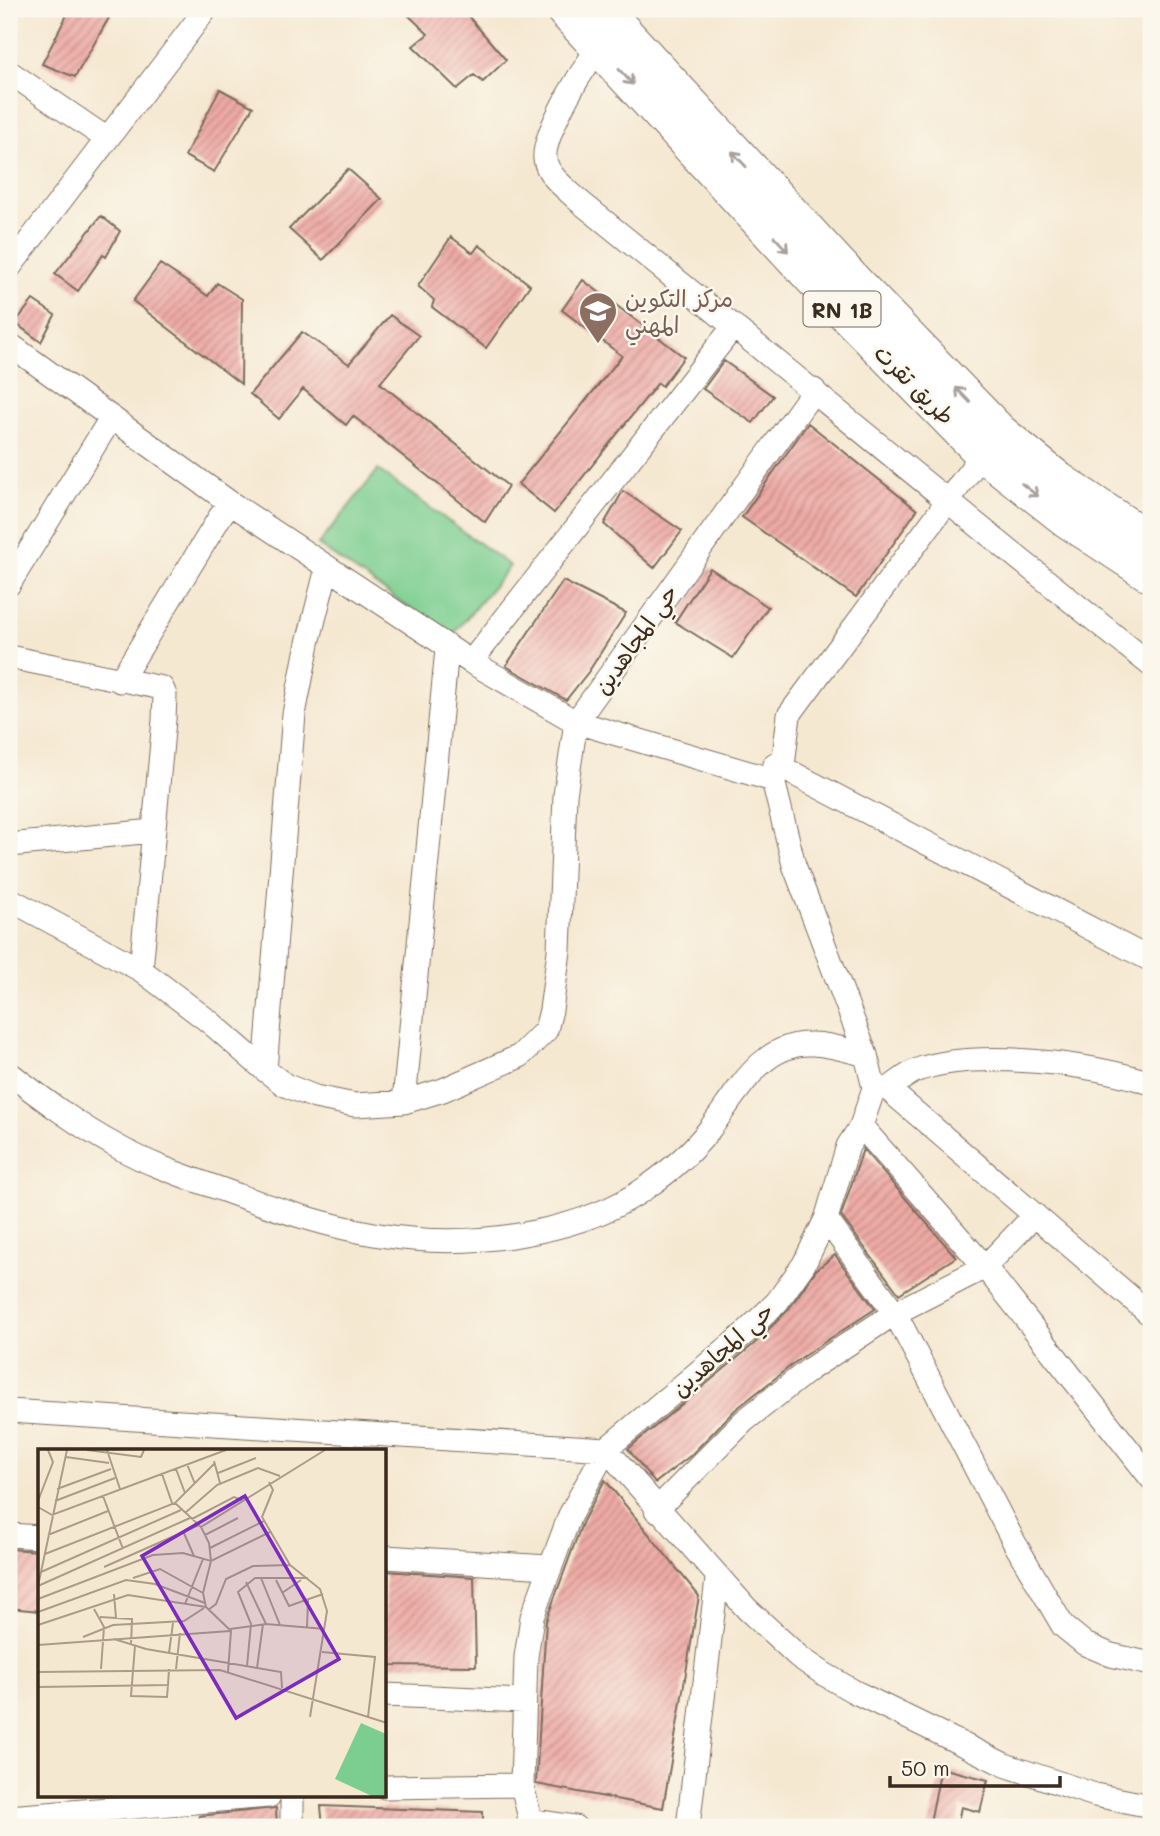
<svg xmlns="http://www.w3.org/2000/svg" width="1160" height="1836" font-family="Mali,'Playpen Sans Arabic',sans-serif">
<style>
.pitch{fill:#7cce90;stroke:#5c7c57;stroke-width:2}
.building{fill:url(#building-hatch)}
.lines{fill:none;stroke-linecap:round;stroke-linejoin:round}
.street-casing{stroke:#7c6c5d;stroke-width:25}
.primary-casing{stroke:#7c6c5d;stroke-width:39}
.street{stroke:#fff;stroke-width:23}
.primary{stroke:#fff;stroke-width:37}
.oneway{stroke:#a79f9a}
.labels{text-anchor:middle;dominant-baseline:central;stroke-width:5;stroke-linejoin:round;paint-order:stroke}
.shield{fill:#fbf7ec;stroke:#75685c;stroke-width:2}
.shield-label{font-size:21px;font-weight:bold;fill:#3b2a1e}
.education-label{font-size:23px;fill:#785e54;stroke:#fbf7ec;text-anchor:start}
.street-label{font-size:23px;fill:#3b2a1e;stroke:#fbf7ec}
.inset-road{fill:none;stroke:#ab9c89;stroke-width:2}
.view{fill:#7b2cbf;fill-opacity:0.15;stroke:#7b2cbf;stroke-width:3.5}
.inset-edge{fill:none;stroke:#3b2a1e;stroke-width:3.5}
</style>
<defs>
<pattern id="building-hatch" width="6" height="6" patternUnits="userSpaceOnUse" patternTransform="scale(1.75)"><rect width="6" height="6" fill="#eeaaa5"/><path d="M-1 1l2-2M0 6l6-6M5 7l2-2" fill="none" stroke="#c28b86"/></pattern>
</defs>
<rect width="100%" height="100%" fill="#fbf7ec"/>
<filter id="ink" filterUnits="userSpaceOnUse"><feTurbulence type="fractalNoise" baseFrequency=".0143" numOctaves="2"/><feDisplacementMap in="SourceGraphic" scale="14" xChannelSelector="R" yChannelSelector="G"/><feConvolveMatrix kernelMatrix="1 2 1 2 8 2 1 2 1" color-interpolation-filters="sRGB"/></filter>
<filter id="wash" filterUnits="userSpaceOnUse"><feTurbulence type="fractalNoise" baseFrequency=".00686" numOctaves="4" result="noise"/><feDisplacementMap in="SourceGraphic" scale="28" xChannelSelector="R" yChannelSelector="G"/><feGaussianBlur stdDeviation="1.57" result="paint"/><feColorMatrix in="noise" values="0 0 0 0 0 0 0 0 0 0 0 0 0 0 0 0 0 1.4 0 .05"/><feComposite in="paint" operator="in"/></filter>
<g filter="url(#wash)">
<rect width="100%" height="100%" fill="#f5e8d1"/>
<path class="pitch" d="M 378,470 L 510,566 L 451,637 L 318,545 Z"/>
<g id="blocks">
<path class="building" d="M 70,9 L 114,9 L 75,77 L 42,64 Z
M 402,9 L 436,9 L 443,15 L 462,9 L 506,60 L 483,82 L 474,75 L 457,89 L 413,46 L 428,34 Z
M 220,89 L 253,107 L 214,172 L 185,156 Z
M 348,169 L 382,199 L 323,260 L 289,229 Z
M 101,216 L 120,231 L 106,257 L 103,255 L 78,291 L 55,274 Z
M 451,237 L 473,253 L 479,245 L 530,285 L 486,348 L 432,307 L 434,300 L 418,286 Z
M 160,264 L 208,296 L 217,283 L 242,299 L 241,384 L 133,301 Z
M 583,280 L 684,357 L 662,386 L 658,383 L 554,513 L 518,484 L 622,356 L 562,310 Z
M 33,300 L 55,315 L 41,342 L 15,323 Z
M 390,315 L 419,336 L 380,383 L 508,486 L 485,522 L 353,416 L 346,425 L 303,389 L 279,419 L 250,394 L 302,332 L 349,364 Z
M 724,361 L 773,396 L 753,423 L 703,389 Z
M 808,423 L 917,510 L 856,597 L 742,517 Z
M 623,491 L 682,531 L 654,568 L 604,524 Z
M 710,568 L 768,607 L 733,658 L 675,622 Z
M 563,581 L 626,613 L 589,671 L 566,700 L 506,666 Z
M 863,1149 L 956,1257 L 899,1294 L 841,1216 Z
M 835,1255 L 875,1309 L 802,1357 L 735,1410 L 690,1456 L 655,1483 L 628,1449 L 754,1344 L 788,1310 L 816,1270 Z
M 605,1480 L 699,1596 L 663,1808 L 536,1784 L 546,1621 L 583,1521 Z
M 9,1549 L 40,1551 L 40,1611 L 9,1608 Z
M 385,1571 L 474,1577 L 476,1666 L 385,1665 Z
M 941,1768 L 988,1780 L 980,1812 L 961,1807 L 957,1827 L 929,1827 Z
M 321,1806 L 483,1812 L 483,1827 L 323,1827 Z
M 276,1808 L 277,1827 L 200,1827 L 199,1816 Z"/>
</g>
</g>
<g filter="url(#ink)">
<use href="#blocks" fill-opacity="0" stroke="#7c6c5d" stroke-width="2"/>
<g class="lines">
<defs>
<path id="street" d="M 606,39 C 588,58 542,133 545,159 C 547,176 568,190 579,201 C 770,355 959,512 1151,665
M 9,72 L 107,139
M 9,268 L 206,9
M 9,344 L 229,502 L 471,662 L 576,722 L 773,780
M 9,584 L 111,418
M 9,657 L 162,688 L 165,695 L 164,720 L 141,970
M 471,662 L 734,326
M 120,681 L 229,502
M 783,766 L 789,715 L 990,444
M 9,845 L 153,831
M 9,899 L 141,970 L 211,1023 L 265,1070 L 285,1085 L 315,1097 L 355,1105 L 404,1102 L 443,1090 L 520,1056 L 546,1030 L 551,1010 L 559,951 L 565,795 L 576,722 L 814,390
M 265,1070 L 294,714 L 308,643 L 327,568
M 9,1073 C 44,1100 79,1126 118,1147 C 152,1166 190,1178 226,1191 C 333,1230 421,1255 535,1232 C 575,1224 614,1211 647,1187 C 670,1171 692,1152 709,1130 C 736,1096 759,1044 809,1044 C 827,1043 848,1051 866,1055
M 874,1088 L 888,1089 L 1151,1315
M 888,1089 C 898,1083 909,1072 920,1069 C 980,1049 1092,1064 1151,1083
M 404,1102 L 447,649
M 861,1126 L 985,1267 L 1151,1478
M 826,1219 L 895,1313 L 1014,1542 L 1063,1626 L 1085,1644 L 1111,1655 L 1151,1664
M 9,1411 L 606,1449 L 747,1609 L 799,1657 L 824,1674 L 853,1691 L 1005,1765 L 1095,1795 L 1151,1806
M 656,1510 L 744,1421 L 810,1369 L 895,1313 L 985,1267 L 1035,1215
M 9,1535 L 40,1537
M 385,1557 L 548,1567
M 385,1695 L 523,1701
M 385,1787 L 522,1785
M 292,1796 L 292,1827
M 9,1817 L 269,1796
M 529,1820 L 575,1827
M 532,1827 L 522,1785 L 526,1657 L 532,1617 L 570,1515 L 606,1449 L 744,1334 L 777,1302 L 804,1264 L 826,1219 L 848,1146 L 861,1126 L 874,1088 L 866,1055 L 794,865 L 773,780 L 775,764 L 1151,960
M 688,1827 L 717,1579"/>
<path id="primary" d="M 564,9 L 837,304 L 983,453 L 1067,519 L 1151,574
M 602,9 L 854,282 L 1000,433 L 1059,481 L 1151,542"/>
</defs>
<use href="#street" class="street-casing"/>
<use href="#primary" class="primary-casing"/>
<use href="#street" class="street"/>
<use href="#primary" class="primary"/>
</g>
<defs><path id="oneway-shaft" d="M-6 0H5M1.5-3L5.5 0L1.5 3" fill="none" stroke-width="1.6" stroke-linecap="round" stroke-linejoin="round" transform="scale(1.75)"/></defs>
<g class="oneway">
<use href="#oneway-shaft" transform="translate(626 77) rotate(47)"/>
<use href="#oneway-shaft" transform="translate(739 159) rotate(-133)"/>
<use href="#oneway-shaft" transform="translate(781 244) rotate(47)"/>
<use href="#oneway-shaft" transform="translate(963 395) rotate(-134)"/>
<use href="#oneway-shaft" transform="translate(1030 490) rotate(38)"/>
</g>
</g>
<defs>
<symbol id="university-pin" viewBox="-11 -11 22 30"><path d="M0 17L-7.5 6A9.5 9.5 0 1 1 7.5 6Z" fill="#8d6e63" stroke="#fbf7ec"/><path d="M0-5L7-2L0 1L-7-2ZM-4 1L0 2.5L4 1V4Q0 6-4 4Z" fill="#fff"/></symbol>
</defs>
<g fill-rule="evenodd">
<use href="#university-pin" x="576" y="289" width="44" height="60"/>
</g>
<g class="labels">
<rect class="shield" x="803.5" y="291.5" width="77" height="35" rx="5"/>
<g class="shield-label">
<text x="842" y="309">RN 1B</text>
</g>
<g class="education-label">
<text x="625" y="298">مركز التكوين<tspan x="625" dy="26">المهني</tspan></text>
</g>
<g class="street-label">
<text transform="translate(915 384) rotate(45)">طريق تقرت</text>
<text transform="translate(635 639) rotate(-55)">حي المجاهدين</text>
<text transform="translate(722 1349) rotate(-42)">حي المجاهدين</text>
</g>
</g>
<g transform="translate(38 1449)">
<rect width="348" height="348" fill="#f5e8d1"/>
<path d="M 323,274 L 348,285 L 348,348 L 336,348 L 297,330 Z" fill="#7cce90"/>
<path class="inset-road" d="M 49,1 L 103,8 L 106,1M 69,1 L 82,40M 28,8 L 71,14M 176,12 L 182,34M 149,15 L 157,35M 138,20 L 147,44M 180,24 L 218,9M 124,25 L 134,54M 231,33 L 235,41 L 224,68 L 252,116M 19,40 L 73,20M 65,47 L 85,100M 0,52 L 15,13 L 10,1M 17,52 L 77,29M 137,54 L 163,78 L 171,94 L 173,112 L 165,144 L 168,158 L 193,182 L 190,223M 0,58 L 14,66 L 188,1M 147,64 L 179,36 L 220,19 L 242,27M 154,70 L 196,48 L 204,51M 163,78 L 287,1M 145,82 L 156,107M 10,86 L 70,62M 167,86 L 200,69M 172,99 L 226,72M 7,105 L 137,54 L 177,14M 66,118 L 161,76M 3,123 L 143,61M 95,129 L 122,120 L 165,144M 223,129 L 242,176M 238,131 L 251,157 L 285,145M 208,133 L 228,175M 0,137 L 152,69M 0,137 L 29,1M 244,144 L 263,131M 76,145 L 78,169M 0,150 L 115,106 L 145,104 L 173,112 L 232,83M 147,155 L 165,110M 56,160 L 66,178 L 63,220M 170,161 L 178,155 L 188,130 L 215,117 L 252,116 L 282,140 L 289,162 L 272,268M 0,163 L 88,131 L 117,135 L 167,154M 62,168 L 94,170 L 93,196M 0,176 L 90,146 L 168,158M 269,179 L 270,151M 192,180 L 228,175 L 287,180M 45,188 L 75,176 L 146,172 L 166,159M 76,190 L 108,200 L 243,223 L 244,239M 0,196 L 192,182M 97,197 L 93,247 L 129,248 L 130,236M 284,203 L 337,208 L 330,268M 131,204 L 135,174M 209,217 L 213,175 L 200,143 L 217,129 L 270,129M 219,219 L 225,175M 138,220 L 142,184M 0,223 L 182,221 L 349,274M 0,238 L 130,236 L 131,220"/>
<path class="view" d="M 207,47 L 301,210 L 198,269 L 104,107 Z"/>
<rect width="348" height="348" class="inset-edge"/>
</g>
<rect width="1160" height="1836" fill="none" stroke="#fbf7ec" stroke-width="35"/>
<path d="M890 1776v10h170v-10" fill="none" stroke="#3b2a1e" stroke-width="3.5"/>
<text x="901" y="1776" font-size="21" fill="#3b2a1e" stroke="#fbf7ec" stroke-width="5" paint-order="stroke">50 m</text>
</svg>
